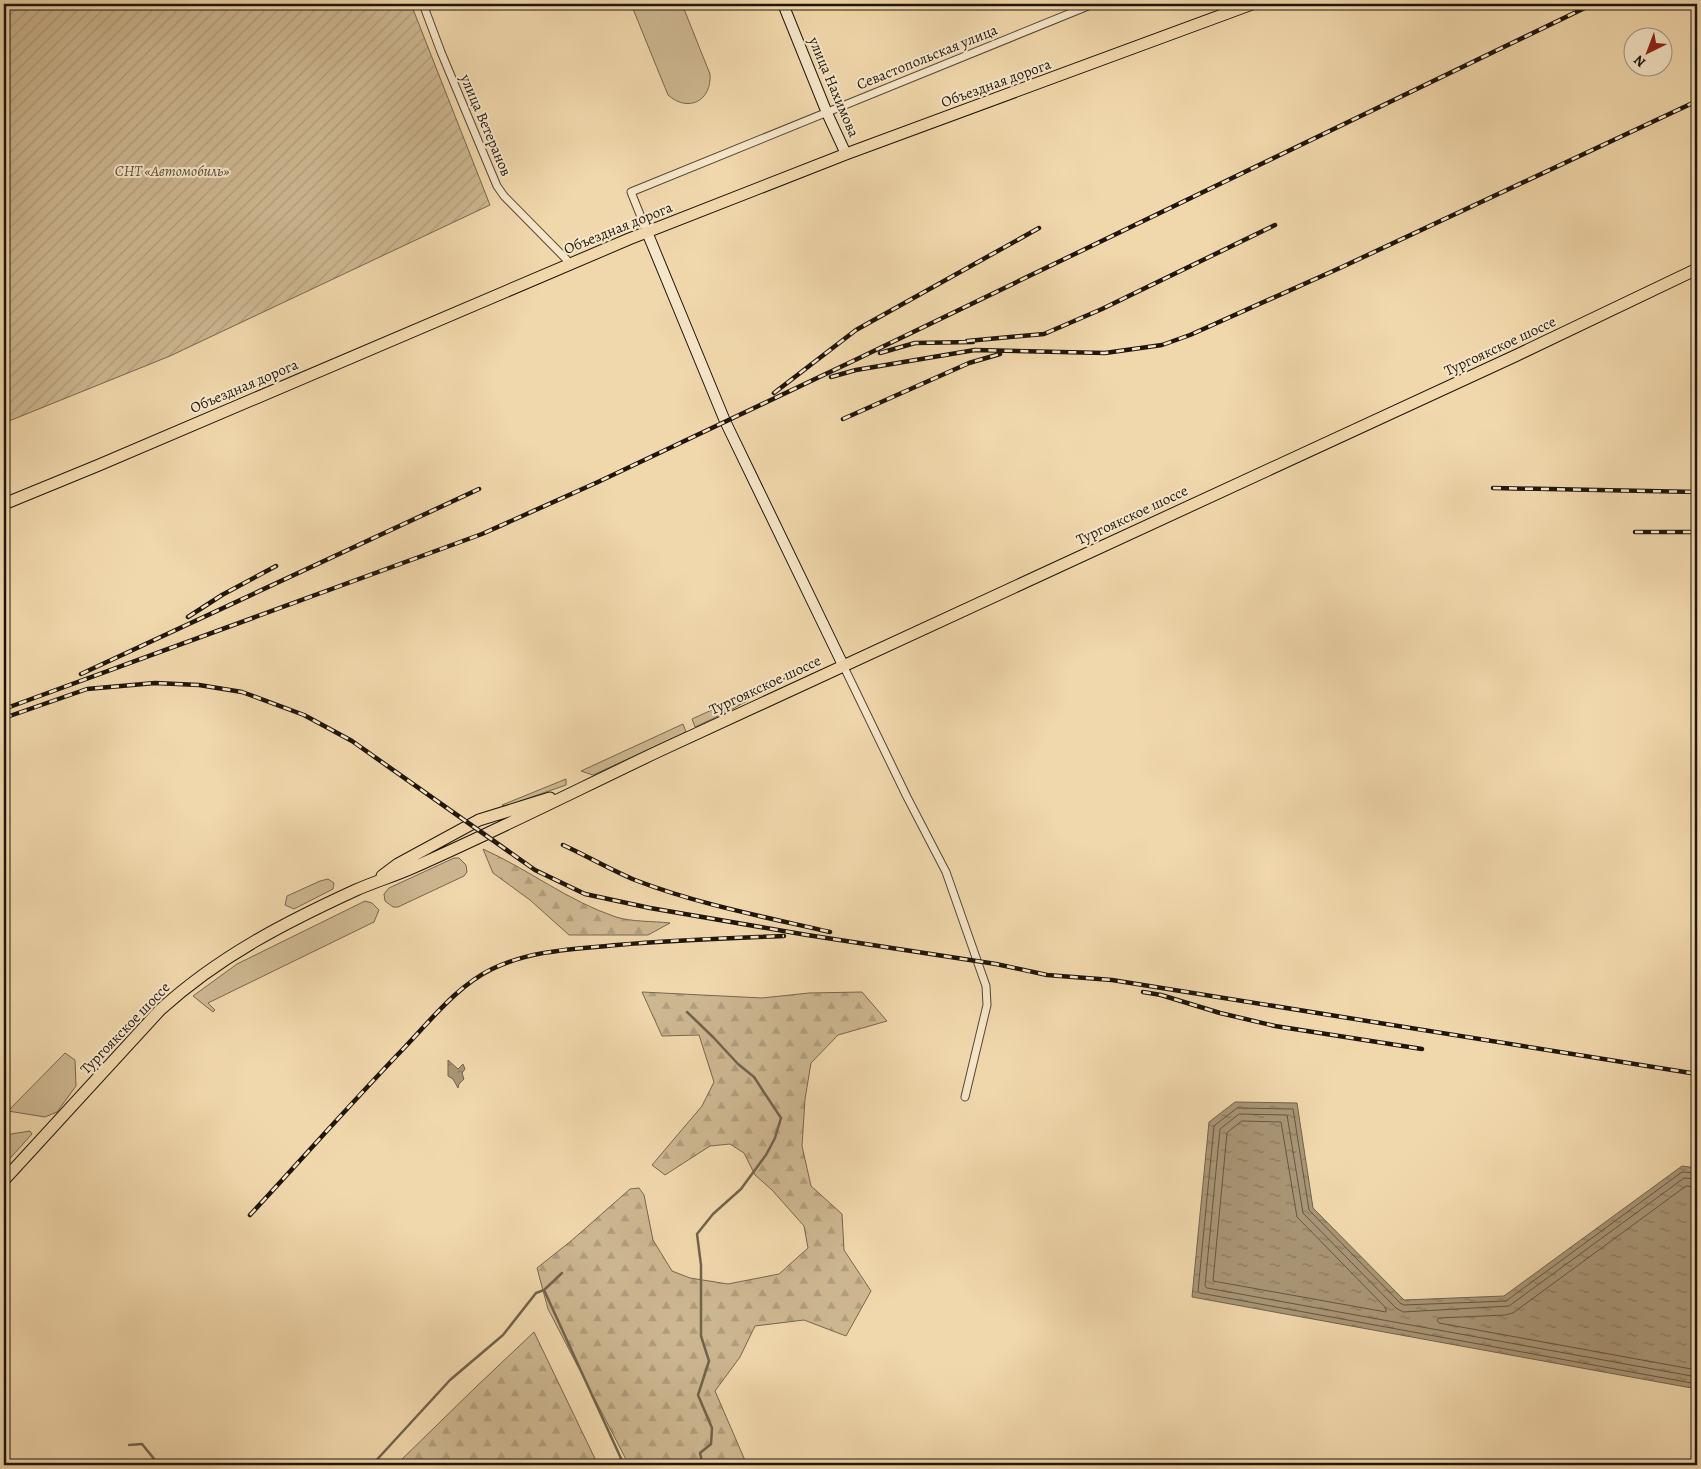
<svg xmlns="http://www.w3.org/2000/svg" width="1701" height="1469" font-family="Alegreya,serif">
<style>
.green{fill:#cdb791;stroke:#76664f}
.forest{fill:url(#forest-firs);stroke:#76664f}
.garden{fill:url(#garden-furrows);stroke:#76664f}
.water{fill:url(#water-ripples);stroke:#71634c}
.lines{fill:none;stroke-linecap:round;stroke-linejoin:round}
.shore{stroke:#645642;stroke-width:1}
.stream{stroke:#71634c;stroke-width:2.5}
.street-casing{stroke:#534635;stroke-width:9}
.secondary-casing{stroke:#1e160d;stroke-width:12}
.primary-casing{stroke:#1e160d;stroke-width:13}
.street{stroke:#f6e6c9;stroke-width:7}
.secondary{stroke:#f6e6c9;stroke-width:10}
.primary{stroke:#f1d8ac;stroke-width:11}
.rail-casing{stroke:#1e160d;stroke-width:4.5}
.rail{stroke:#f6e6c9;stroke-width:2.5;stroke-dasharray:8;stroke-linecap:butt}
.labels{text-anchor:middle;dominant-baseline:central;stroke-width:4;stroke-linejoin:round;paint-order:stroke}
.street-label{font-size:15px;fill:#1e160d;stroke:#f6e6c9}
.park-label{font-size:15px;font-style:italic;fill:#5b4e3b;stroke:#f6e6c9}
</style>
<defs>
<pattern id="forest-firs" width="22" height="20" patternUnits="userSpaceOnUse" patternTransform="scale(1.25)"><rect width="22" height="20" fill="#cdb791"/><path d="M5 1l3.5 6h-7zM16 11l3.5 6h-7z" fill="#b09d7c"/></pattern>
<pattern id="garden-furrows" width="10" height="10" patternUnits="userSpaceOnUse" patternTransform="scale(1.25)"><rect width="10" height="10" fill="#cdb791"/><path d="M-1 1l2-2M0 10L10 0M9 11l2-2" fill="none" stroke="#b09d7c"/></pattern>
<pattern id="water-ripples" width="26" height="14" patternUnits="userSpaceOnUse" patternTransform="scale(1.25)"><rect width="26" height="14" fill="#a99676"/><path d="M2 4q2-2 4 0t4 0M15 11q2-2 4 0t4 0" fill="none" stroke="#89795f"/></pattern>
</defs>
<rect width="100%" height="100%" fill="#f1d8ac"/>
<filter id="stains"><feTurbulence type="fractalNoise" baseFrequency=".004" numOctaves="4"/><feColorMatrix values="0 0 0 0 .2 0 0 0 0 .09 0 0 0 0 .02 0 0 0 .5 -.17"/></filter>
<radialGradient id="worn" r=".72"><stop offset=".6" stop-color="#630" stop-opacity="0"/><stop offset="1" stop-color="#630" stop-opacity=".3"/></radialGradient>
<path class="green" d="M 631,4 L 682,4 L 710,74 C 712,101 688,113 668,95 Z
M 788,677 L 731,710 L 695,727 L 692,719 L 775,681 Z
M 683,724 L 686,732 L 593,775 L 581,771 Z
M 566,779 L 566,785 L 506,806 L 502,805 Z
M 454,858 L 459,858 L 466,865 L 467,872 L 464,876 L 398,907 L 393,907 L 385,901 L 384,894 L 389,888 Z
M 328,879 L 334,883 L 333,889 L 294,909 L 285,905 L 287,896 L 320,881 Z
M 365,901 L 372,903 L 379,910 L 374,922 L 208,1003 L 215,1010 L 213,1012 L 193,996 L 237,964 Z
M 65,1053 L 75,1060 L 76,1086 L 57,1112 L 45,1117 L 8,1111 Z
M 30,1131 L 32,1134 L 4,1165 L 4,1142 L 11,1134 Z"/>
<path class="forest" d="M 483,849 C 528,869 568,901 616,917 C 632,922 653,921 670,923 L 648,935 L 569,935 L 530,900 L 493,873 Z
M 642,992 L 762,998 L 809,993 L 862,992 L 887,1021 L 838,1035 L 811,1063 L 805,1099 L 802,1146 L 811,1186 L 842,1214 L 844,1250 L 871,1291 L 846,1336 L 804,1320 L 755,1326 L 740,1357 L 715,1391 L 747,1465 L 629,1465 L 548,1309 L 537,1268 L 571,1241 L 630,1189 L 639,1188 L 644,1195 L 653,1240 L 672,1271 L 690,1278 L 728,1284 L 779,1274 L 808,1248 L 804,1226 L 772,1190 L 755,1175 L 744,1153 L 730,1144 L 710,1146 L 665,1175 L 652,1165 L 702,1106 L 714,1082 L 699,1035 L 662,1036 Z
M 534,1332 L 598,1465 L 396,1465 L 478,1385 Z"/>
<path class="garden" d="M 4,4 L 411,4 L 490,205 L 170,356 L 4,423 Z"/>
<path class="water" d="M 448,1060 L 458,1069 L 463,1064 L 465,1069 L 462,1073 L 464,1079 L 459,1084 L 458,1088 L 453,1079 L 448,1076 Z
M 1235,1102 L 1297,1103 L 1313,1208 L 1404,1300 L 1504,1296 L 1682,1166 L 1697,1168 L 1697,1389 L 1192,1297 L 1209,1122 Z"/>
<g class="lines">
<path class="shore" d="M 1242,1121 L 1281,1122 L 1297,1217 L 1386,1308 L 1386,1312 L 1213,1281 L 1227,1133 Z
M 1697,1173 L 1682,1172 L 1506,1301 L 1404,1305 L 1400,1303 L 1309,1210 L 1293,1109 L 1237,1108 L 1214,1126 L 1198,1291 L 1200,1293 L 1697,1384
M 1697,1179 L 1684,1178 L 1509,1306 L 1403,1312 L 1396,1308 L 1303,1213 L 1287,1115 L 1239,1114 L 1220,1129 L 1205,1286 L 1207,1288 L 1697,1377
M 1697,1187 L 1686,1186 L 1513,1313 L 1505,1315 L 1439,1318 L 1437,1320 L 1439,1323 L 1697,1370"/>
<path class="stream" d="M 687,1012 L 713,1037 L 738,1064 L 754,1077 L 781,1118 L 775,1138 L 766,1155 L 741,1189 L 713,1214 L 697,1234 L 701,1265 L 701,1336 L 709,1361 L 698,1395 L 712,1428 L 711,1444 L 700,1453 L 703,1465
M 562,1273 L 544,1290 L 624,1465
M 129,1445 L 142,1444 L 159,1465
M 372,1465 L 450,1380 L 503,1335 L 536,1293 L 544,1290"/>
<defs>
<path id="street" d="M 423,4 L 441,52 L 497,186 L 504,196 L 570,263
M 647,232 L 631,192 L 1093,4
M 843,665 L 907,797 L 946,872 L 986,986 L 987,1005 L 965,1097"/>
<path id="secondary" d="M 783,4 L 827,113 L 846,154
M 647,232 L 725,421 L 843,665"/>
<path id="primary" d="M 4,504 L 99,465 L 629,239 L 846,154 L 1252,4
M 382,876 L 398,864 L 479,820 L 550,798
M 4,1180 L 160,1010 C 218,957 284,923 356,890 C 374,882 394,876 412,868 C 496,831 577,790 659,751 L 1515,356 L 1697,269"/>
</defs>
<use href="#street" class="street-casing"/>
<use href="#secondary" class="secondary-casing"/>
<use href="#primary" class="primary-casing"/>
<use href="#street" class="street"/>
<use href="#secondary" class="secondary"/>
<use href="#primary" class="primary"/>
<defs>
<path id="rail" d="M 967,341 L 1044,334 L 1102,309 L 1275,225
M 880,353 L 915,343 L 973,342
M 831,377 L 856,370 L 975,350 L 1105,353 L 1162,345 L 1190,335 L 1342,267 L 1697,101
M 774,393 L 856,330 L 1039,228
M 843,419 L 969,363 L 1000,354
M 1493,488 L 1697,492
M 1635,532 L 1697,532
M 188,617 L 222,595 L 276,566
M 81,674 L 479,489
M 4,709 L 482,534 L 598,482 L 853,361 L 1593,4
M 4,718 L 87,689 L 155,683 L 199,685 L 242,692 L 304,715 L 352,741 L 535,870 L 585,894 L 650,908 L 807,935 L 996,964 L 1047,975 L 1112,980 L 1697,1074
M 563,845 C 587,856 611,870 635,880 C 697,904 765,917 830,932
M 1143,992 L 1161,995 L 1220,1013 L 1275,1026 L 1422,1049
M 250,1215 C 302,1159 352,1102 405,1047 C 431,1020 457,986 492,969 C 531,950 575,949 617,945 C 673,940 728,938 784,936"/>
</defs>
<use href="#rail" class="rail-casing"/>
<use href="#rail" class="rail"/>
</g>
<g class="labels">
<g class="street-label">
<text transform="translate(927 57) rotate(-22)">Севастопольская улица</text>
<text transform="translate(996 83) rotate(-20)">Объездная дорога</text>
<text transform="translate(834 87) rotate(67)">улица Нахимова</text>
<text transform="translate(486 125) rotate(67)">улица Ветеранов</text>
<text transform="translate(618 228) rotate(-22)">Объездная дорога</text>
<text transform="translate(1500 346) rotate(-25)">Тургоякское шоссе</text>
<text transform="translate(244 386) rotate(-23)">Объездная дорога</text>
<text transform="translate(1132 515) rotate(-25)">Тургоякское шоссе</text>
<text transform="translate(765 685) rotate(-25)">Тургоякское шоссе</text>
<text transform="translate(125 1028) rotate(-46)">Тургоякское шоссе</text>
</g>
<g class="park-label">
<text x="172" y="171">СНТ «Автомобиль»</text>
</g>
</g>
<rect width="1701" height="1469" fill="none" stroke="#f1d8ac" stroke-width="20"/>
<rect x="5" y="5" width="1691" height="1459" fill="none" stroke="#1e160d" stroke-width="2.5"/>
<rect x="10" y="10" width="1681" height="1449" fill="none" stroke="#1e160d"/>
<g transform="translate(1648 52) rotate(222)"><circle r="24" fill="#f6e6c9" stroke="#a0937e"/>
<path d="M0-4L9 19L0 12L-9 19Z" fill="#8f2418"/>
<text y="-8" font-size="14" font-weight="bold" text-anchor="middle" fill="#1e160d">N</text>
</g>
<rect width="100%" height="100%" filter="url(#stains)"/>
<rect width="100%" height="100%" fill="url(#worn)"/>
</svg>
